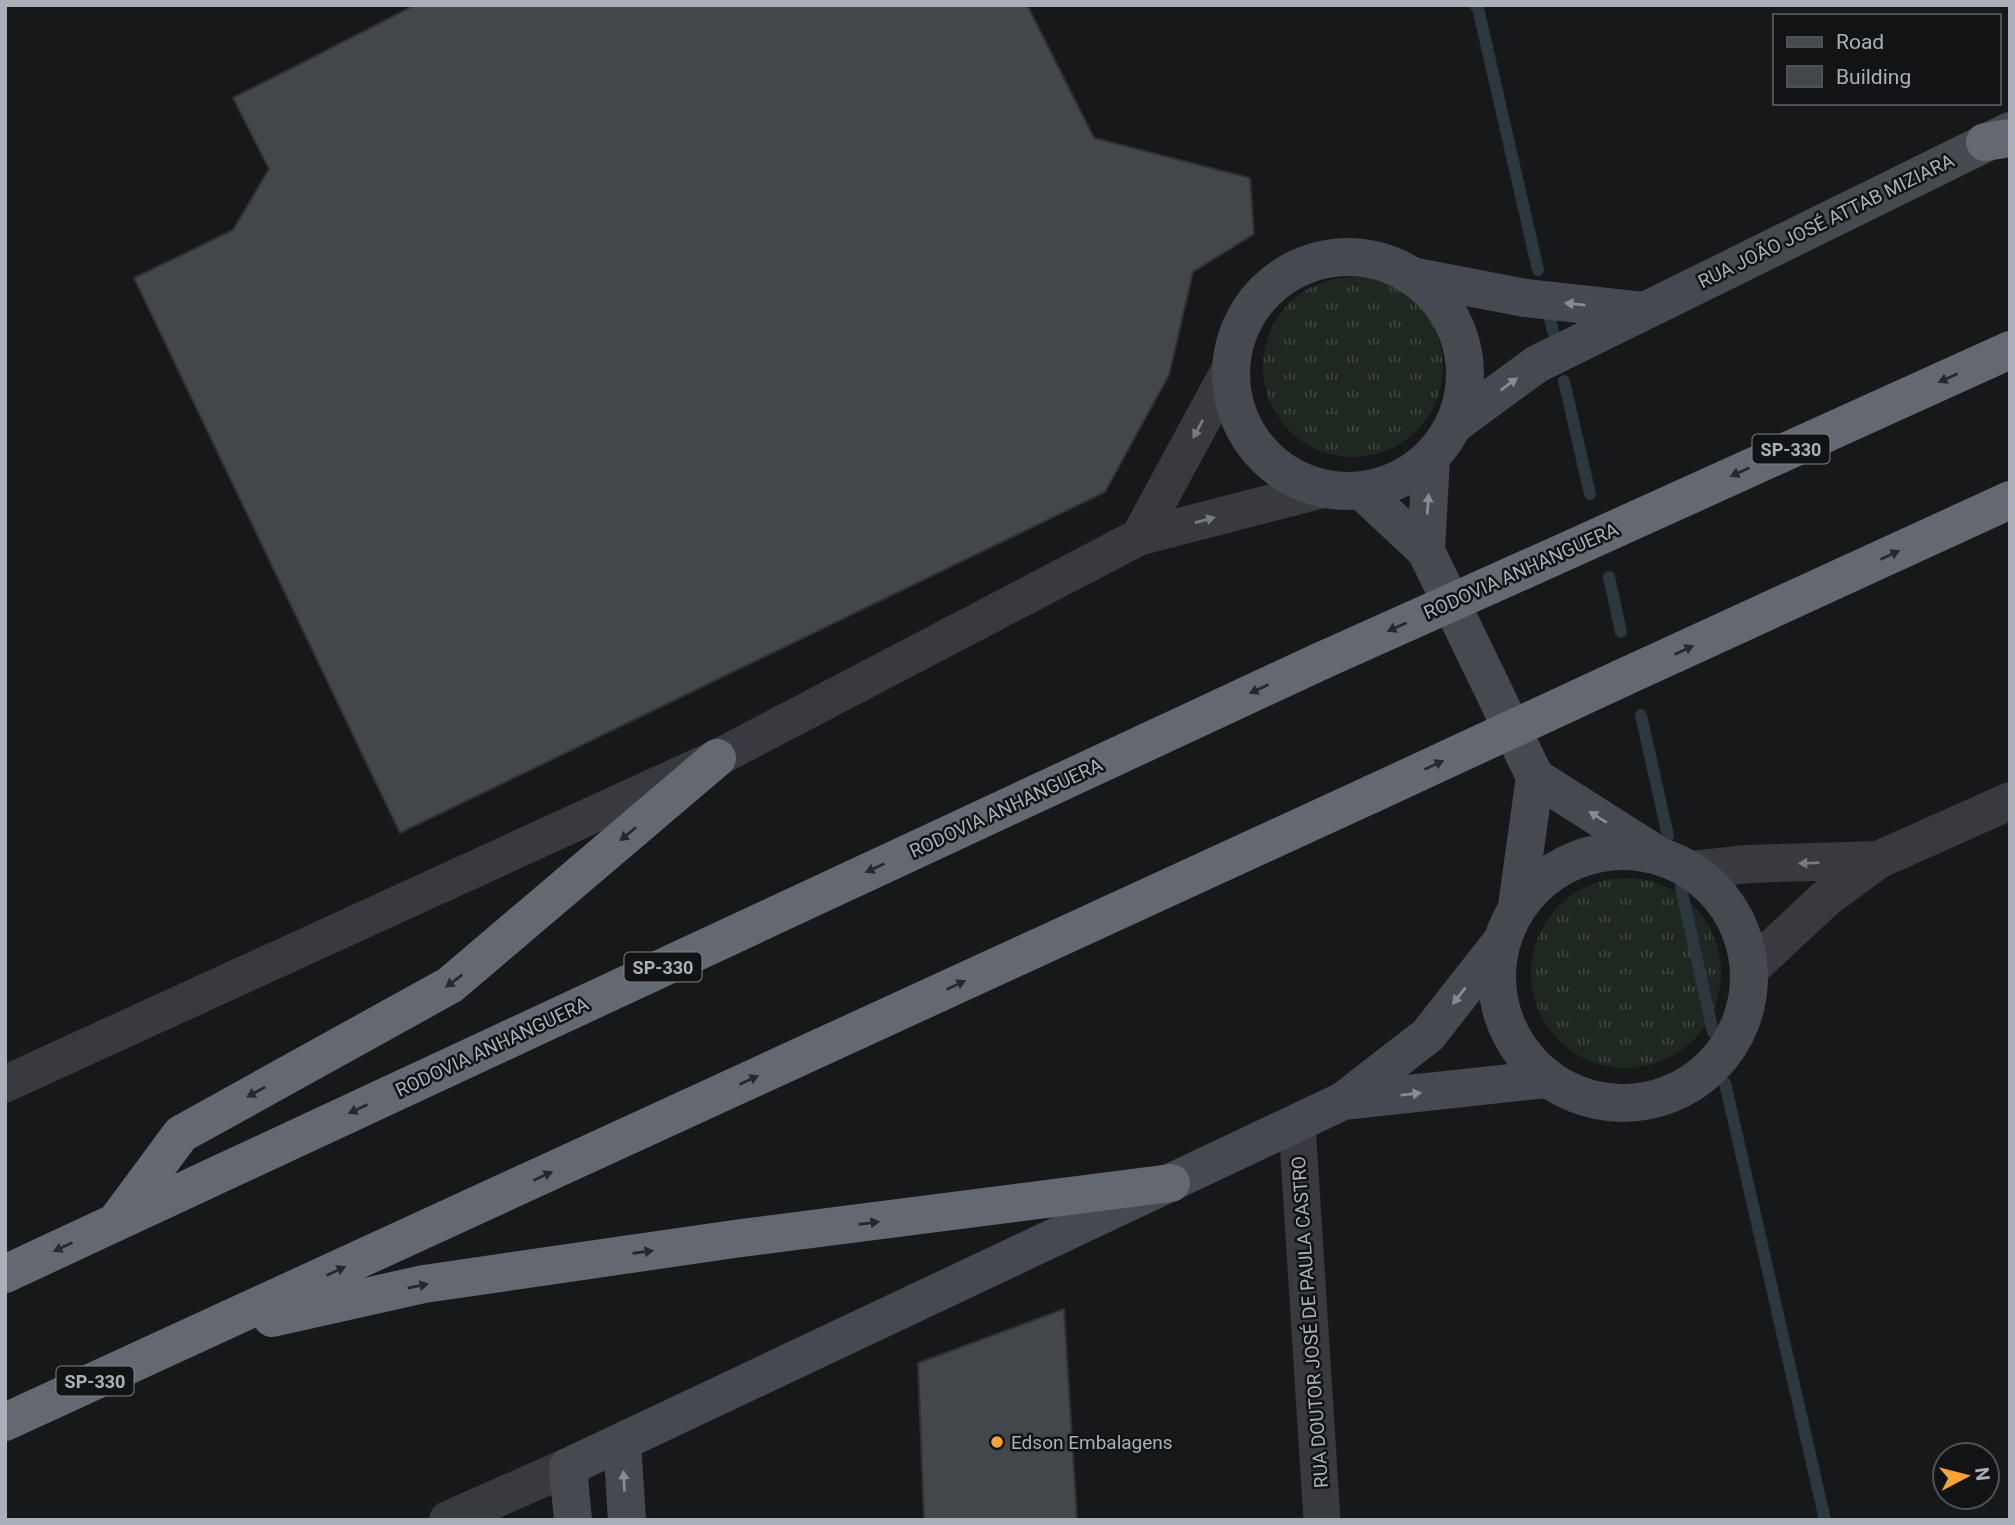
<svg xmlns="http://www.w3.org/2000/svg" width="2015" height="1525" font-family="Roboto,sans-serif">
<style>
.grass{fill:url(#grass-tufts)}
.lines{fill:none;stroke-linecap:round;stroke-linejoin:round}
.stream{stroke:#2d383e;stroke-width:12}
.building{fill:#43464a;stroke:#313236;stroke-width:2}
.minor{stroke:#383a3f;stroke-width:37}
.tertiary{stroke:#383a3f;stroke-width:38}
.secondary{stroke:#46494f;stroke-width:38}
.motorway{stroke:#646870;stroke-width:38}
.motorway-bridge{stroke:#646870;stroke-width:38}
.oneway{fill:#868c95}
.oneway2{fill:#26282c}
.oneway3{fill:#767b83}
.poi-dot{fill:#f7a432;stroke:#121315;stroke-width:2.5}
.labels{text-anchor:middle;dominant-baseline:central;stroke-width:5;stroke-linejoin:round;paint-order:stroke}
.shield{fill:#121315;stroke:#7c8188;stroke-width:2}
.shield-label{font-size:18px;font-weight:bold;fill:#a9b0ba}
.street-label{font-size:19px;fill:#a9b0ba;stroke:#121315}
.poi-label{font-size:19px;fill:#a9b0ba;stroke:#121315;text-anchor:start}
</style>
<defs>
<pattern id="grass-tufts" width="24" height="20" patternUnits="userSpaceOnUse" patternTransform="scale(1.75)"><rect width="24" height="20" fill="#1f2820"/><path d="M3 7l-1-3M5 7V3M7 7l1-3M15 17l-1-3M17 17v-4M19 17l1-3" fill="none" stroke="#3d453e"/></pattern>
</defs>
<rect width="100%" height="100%" fill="#17181a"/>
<path class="grass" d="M1263 367a90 90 0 1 1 180 0a90 90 0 1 1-180 0Z
M1531 973a95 95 0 1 1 190 0a95 95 0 1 1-190 0Z"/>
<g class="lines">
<path class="stream" d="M 1475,5 L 1478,8 L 1538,270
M 1550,318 L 1553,332
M 1564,381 L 1590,494
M 1609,577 L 1621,632
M 1641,715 L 1668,836
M 1681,888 L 1713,1032
M 1725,1083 L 1825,1520"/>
</g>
<path class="building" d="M 415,5 L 1027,5 L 1094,138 L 1250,178 L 1254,234 L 1193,272 L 1169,375 L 1105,492 L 400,833 L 134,278 L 233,230 L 269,169 L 233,98 Z
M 1064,1309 L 1077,1520 L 924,1520 L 918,1363 Z"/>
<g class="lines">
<path class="minor" d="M 1139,537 L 1230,369
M 5,1084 L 717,758 L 1139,537 L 1321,490
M 1297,1124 L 1322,1520"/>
<path class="tertiary" d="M 1692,870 L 1747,864 L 1878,860
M 1749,970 L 1825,899 L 1878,860 L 2010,801
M 448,1520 L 568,1467"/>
<path class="secondary" d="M1231 374a117 117 0 1 1 234 0a117 117 0 1 1-234 0Z
M 1416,277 L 1525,298 L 1643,311
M 1455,424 L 1537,364 L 2010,131
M 1362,491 L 1426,551 L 1535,777 L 1653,852
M 1426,551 L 1431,458
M1497 977a126 126 0 1 1 252 0a126 126 0 1 1-252 0Z
M 1517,906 L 1535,777
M 1343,1101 L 1547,1079
M 622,1443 L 627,1520
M 573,1520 L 568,1467 L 1343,1101 L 1428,1035 L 1501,942"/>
<path class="motorway" d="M 1985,142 L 2010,138
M 1571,549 L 2010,350
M 1622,678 L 2010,500
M 118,1219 L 181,1134 L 450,985 L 717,758
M 5,1274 L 1321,661
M 272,1318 L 424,1284 L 734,1239 L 1171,1183
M 5,1422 L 1372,794"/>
<path class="motorway-bridge" d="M 1321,661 L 1571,549
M 1372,794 L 1622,678"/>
</g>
<defs><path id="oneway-solid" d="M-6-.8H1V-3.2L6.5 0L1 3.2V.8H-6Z" transform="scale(1.75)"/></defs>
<g class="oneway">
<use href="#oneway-solid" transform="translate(1575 304) rotate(-174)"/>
<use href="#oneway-solid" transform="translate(1509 384) rotate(-37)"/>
<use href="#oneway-solid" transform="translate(1428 504) rotate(-86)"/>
<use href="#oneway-solid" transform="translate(1598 817) rotate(-148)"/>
<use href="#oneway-solid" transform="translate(1459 996) rotate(128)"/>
<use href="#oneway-solid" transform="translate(1411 1094) rotate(-6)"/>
<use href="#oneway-solid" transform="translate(624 1481) rotate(-93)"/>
</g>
<g class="oneway2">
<use href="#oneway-solid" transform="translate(1948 378) rotate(156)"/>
<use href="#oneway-solid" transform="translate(1740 472) rotate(156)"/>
<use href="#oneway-solid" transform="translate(1890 555) rotate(-25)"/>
<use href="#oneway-solid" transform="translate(1397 627) rotate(156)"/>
<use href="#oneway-solid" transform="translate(1684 650) rotate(-25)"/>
<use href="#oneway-solid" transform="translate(1259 689) rotate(155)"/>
<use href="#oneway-solid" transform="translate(1434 765) rotate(-25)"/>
<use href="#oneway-solid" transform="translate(628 834) rotate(140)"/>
<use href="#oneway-solid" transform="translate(875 868) rotate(155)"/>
<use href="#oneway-solid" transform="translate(454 981) rotate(143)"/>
<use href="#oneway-solid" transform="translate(956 985) rotate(-25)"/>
<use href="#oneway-solid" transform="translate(749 1080) rotate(-25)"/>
<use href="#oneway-solid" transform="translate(256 1092) rotate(151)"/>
<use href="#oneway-solid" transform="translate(358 1109) rotate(155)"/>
<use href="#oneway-solid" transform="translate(543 1176) rotate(-25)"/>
<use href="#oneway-solid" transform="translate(869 1223) rotate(-7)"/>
<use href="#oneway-solid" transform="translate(63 1247) rotate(155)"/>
<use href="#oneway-solid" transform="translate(643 1252) rotate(-8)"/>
<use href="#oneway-solid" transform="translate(336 1271) rotate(-25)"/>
<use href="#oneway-solid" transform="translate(418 1286) rotate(-11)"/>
</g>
<g class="oneway3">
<use href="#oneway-solid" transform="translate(1198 429) rotate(118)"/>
<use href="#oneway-solid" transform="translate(1205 520) rotate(-15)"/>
<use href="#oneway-solid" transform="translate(1809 863) rotate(178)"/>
</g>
<circle class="poi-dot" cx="997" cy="1442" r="7"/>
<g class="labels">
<g class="shield">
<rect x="1752.5" y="434.5" width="77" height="29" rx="5"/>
<rect x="624.5" y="952.5" width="77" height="29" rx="5"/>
<rect x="56.5" y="1366.5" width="77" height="29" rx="5"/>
</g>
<g class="shield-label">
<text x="1791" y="449">SP-330</text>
<text x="663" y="967">SP-330</text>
<text x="95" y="1381">SP-330</text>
</g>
<g class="street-label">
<text transform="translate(1826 221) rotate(-26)">RUA JOÃO JOSÉ ATTAB MIZIARA</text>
<text transform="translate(1521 571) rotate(-24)">RODOVIA ANHANGUERA</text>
<text transform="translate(1006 808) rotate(-25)">RODOVIA ANHANGUERA</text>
<text transform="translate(492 1047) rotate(-25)">RODOVIA ANHANGUERA</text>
<text transform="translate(1310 1322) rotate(-94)">RUA DOUTOR JOSÉ DE PAULA CASTRO</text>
</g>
<g class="poi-label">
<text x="1011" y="1442">Edson Embalagens</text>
</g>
</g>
<rect width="2015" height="1525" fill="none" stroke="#a9b0ba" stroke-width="14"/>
<rect x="1773" y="14" width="228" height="91" fill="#121315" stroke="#4e5257" stroke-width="2"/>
<rect x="1787" y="37" width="35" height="10" fill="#46494f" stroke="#4e5257" stroke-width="2"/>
<text x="1836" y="49" font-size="21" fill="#a9b0ba">Road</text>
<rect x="1787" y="66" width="35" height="21" fill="#43464a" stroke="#4e5257" stroke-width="2"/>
<text x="1836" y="84" font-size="21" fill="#a9b0ba">Building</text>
<g transform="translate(1966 1476) rotate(83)"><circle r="33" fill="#121315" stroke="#4e5257" stroke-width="2"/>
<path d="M0-5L12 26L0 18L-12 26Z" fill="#f7a432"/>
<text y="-10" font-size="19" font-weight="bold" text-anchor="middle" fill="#a9b0ba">N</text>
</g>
</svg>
